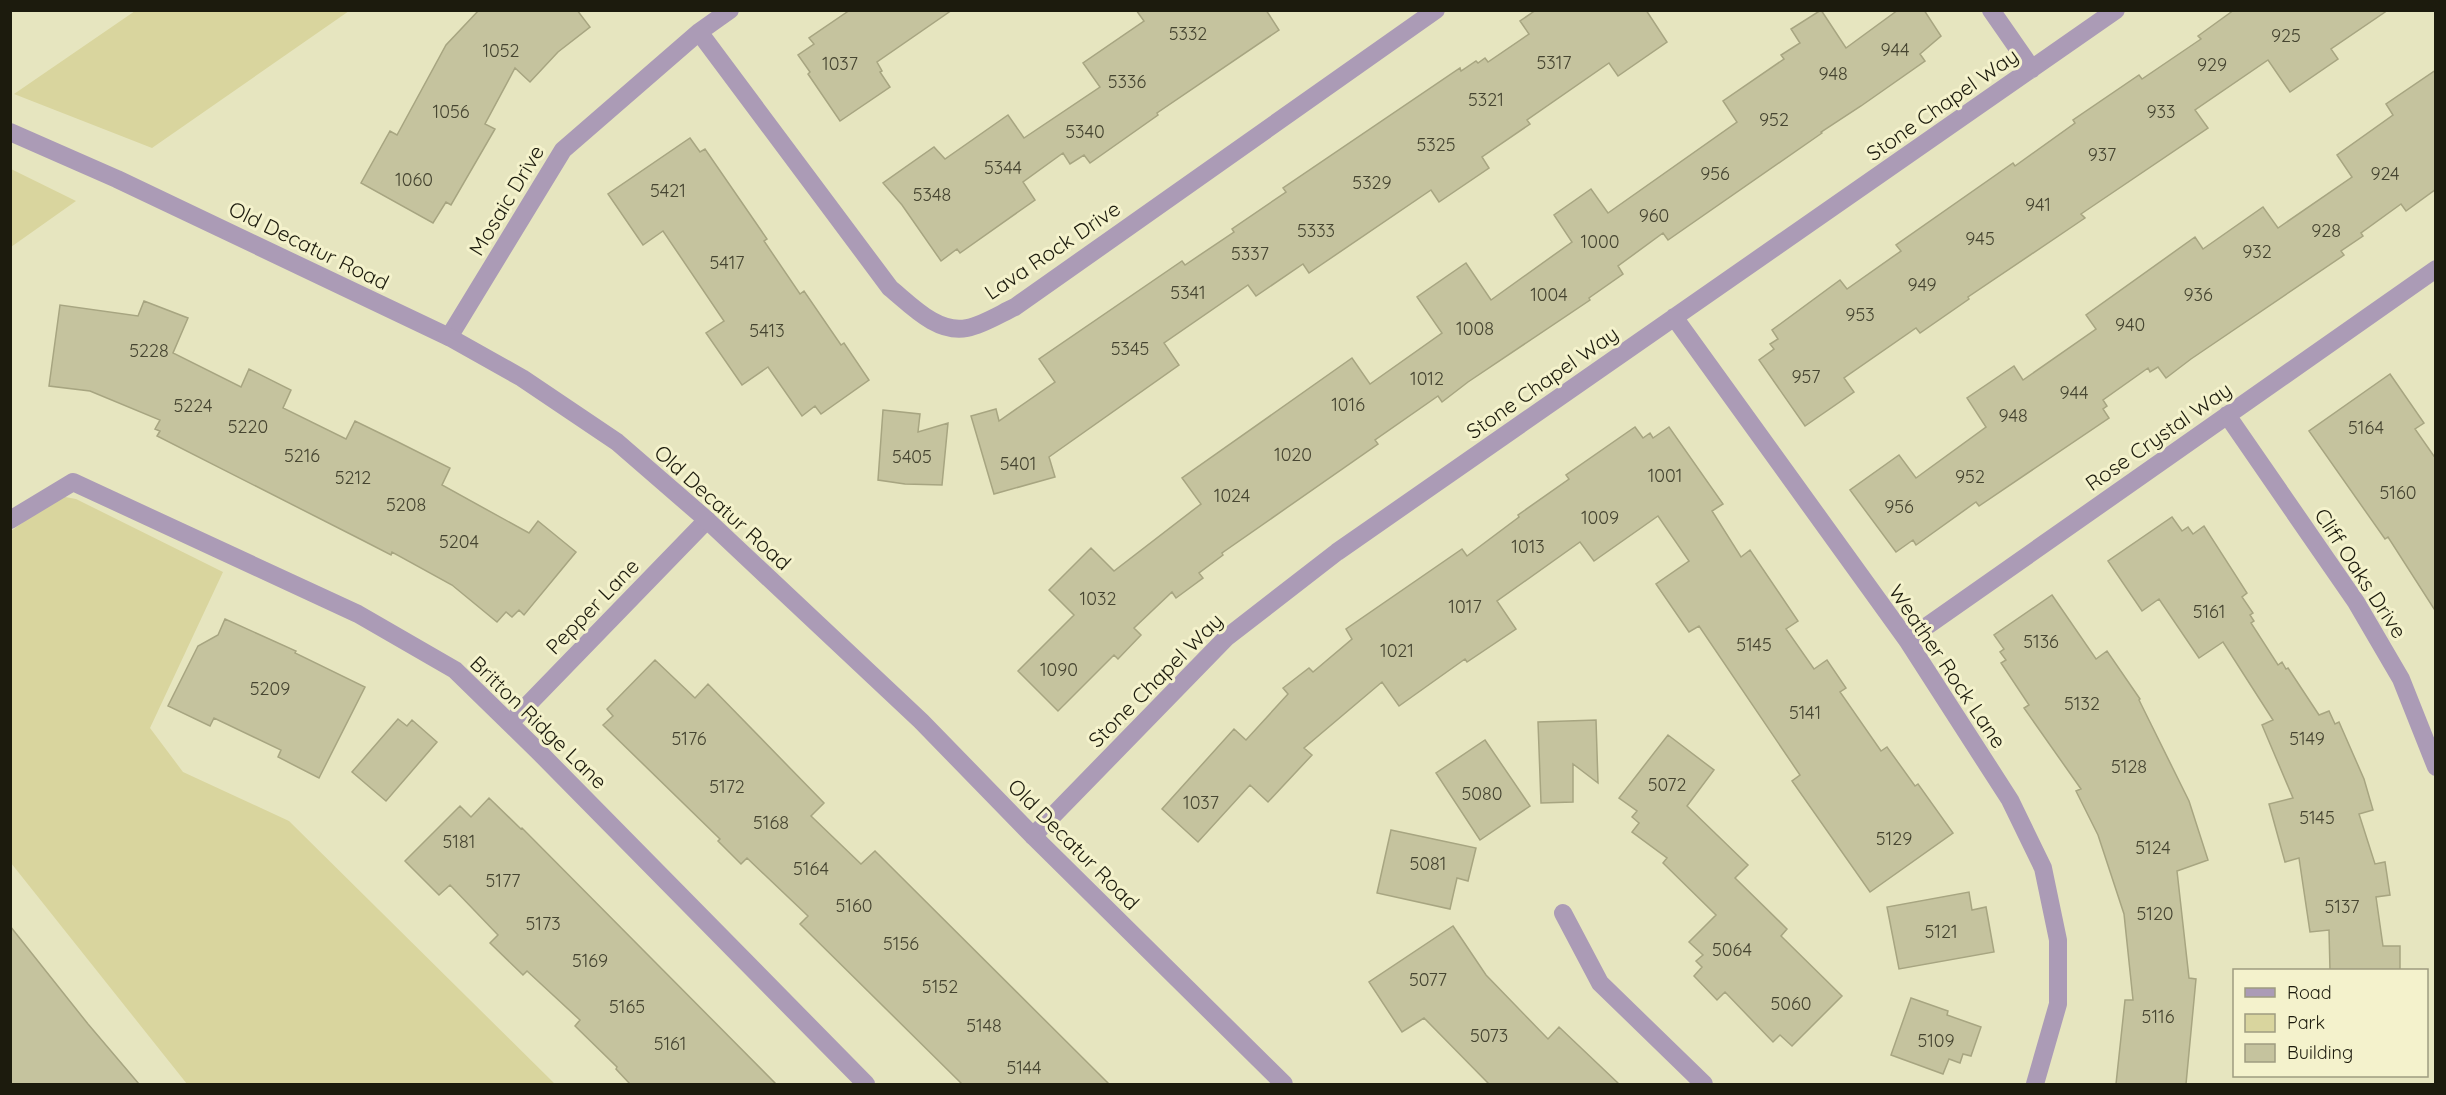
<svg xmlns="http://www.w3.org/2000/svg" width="2446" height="1095" font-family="Quicksand,sans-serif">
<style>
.green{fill:#d9d59e}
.building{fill:#c5c39e;stroke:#a7a581;stroke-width:1.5}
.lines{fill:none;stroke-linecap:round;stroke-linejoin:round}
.minor{stroke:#ab9bb6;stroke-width:18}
.tertiary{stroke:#ab9bb6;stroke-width:18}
.labels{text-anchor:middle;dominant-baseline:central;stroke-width:6;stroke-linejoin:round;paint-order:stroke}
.number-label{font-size:18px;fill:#464531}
.street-label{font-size:21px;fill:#1c1b0d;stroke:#f4f2cc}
</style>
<rect width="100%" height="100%" fill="#e6e5bf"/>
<path class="green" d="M 135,11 L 135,10 L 349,11 L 152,148 L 14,94 Z
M 11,169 L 76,201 L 11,247 L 10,247 Z
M 60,496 L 76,499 L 223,572 L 150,728 L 183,772 L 289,821 L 555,1084 L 187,1084 L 11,863 L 11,531 Z"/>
<path class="building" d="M 479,10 L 577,10 L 590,27 L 558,52 L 530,82 L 515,68 L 485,124 L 495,129 L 451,205 L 446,202 L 433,223 L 361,183 L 390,131 L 397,135 L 446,45 Z
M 850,10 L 952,10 L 877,62 L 882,71 L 880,72 L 890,87 L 840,121 L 808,74 L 810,72 L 798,55 L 814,44 L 809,38 Z
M 1136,10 L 1266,10 L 1279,30 L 1157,113 L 1158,115 L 1090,163 L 1084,155 L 1070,164 L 1063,153 L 1023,182 L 1035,200 L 960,253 L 957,249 L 941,261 L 902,205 L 883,183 L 934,147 L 945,159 L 1008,115 L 1024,138 L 1100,87 L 1083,63 L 1144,21 Z
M 1536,10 L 1646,10 L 1667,42 L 1618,76 L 1609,63 L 1527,120 L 1530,124 L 1482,157 L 1489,168 L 1439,202 L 1431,190 L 1309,273 L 1303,264 L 1256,296 L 1248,285 L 1164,343 L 1179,365 L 1049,457 L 1055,477 L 994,494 L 971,416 L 996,409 L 999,421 L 1055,382 L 1039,359 L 1182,261 L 1185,265 L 1234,232 L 1232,229 L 1286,192 L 1283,188 L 1460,68 L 1461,71 L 1476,61 L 1478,63 L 1485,58 L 1488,62 L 1529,34 L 1520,21 Z
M 1821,10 L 1846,48 L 1898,10 L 1924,10 L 1941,36 L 1920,54 L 1925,61 L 1861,106 L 1821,132 L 1822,133 L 1668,240 L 1663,233 L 1618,266 L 1623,274 L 1589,298 L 1590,300 L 1468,382 L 1442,402 L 1438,396 L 1375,440 L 1378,444 L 1222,553 L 1223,555 L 1199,573 L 1203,578 L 1176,598 L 1172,592 L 1134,628 L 1141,635 L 1118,659 L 1114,655 L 1058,711 L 1018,671 L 1074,615 L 1049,590 L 1091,548 L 1114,571 L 1201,504 L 1182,478 L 1352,358 L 1370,384 L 1442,333 L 1417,297 L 1466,263 L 1491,300 L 1572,242 L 1554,215 L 1591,189 L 1608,213 L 1737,122 L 1723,101 L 1784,59 L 1781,55 L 1800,43 L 1791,29 Z
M 2234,10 L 2388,10 L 2331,49 L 2338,59 L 2290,92 L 2268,60 L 2195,110 L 2208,128 L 2081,214 L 2085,218 L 1968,297 L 1969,299 L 1920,333 L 1916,328 L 1844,378 L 1854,392 L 1805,426 L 1759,360 L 1774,349 L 1770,344 L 1778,339 L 1772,330 L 1840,280 L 1847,289 L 1901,251 L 1896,245 L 2013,163 L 2015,166 L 2075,123 L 2073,120 L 2139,75 L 2142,79 L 2201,39 L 2198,36 Z
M 2436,70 L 2436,189 L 2406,211 L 2401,204 L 2361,233 L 2363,236 L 2341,251 L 2344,255 L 2191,359 L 2166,378 L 2158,367 L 2150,372 L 2148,368 L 2103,400 L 2107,406 L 2103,409 L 2109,418 L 1979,506 L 1976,502 L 1916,545 L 1913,540 L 1896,552 L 1850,490 L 1899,455 L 1916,478 L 1986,427 L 1967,398 L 2014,366 L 2023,380 L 2096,329 L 2086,315 L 2195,237 L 2203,249 L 2263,207 L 2278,228 L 2352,177 L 2337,155 L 2393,115 L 2386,104 Z
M 690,138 L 700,152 L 705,149 L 767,239 L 764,241 L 800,294 L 804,291 L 841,345 L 844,343 L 869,380 L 821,414 L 815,406 L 802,416 L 768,367 L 742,385 L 706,333 L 724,321 L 663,231 L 643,245 L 608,194 Z
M 144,301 L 188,318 L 173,353 L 241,387 L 249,369 L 291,390 L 283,408 L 346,439 L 355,421 L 396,441 L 450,468 L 442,485 L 529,533 L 538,521 L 576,552 L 524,615 L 519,610 L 512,617 L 506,612 L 497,622 L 452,585 L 392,552 L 391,555 L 362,540 L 157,436 L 160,431 L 155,429 L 160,420 L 90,391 L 49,386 L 60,305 L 138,316 Z
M 2390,374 L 2424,423 L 2415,429 L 2436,459 L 2436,612 L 2388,537 L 2385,539 L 2309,431 Z
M 883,410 L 920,414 L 918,432 L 948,423 L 942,485 L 905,484 L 878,480 Z
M 1635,427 L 1643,438 L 1650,433 L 1653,438 L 1669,427 L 1723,504 L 1712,511 L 1741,557 L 1750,550 L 1798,621 L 1786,629 L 1814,669 L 1827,660 L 1846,688 L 1840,692 L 1881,751 L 1887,747 L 1915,786 L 1918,784 L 1953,833 L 1870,892 L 1792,781 L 1800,775 L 1699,626 L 1689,632 L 1656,584 L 1689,561 L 1658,516 L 1594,561 L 1580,542 L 1497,601 L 1516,629 L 1467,662 L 1465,659 L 1399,706 L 1382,682 L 1304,748 L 1312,755 L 1268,802 L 1250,785 L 1198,842 L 1162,809 L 1234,729 L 1246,740 L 1288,694 L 1283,688 L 1309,668 L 1313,672 L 1352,639 L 1346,629 L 1462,549 L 1467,556 L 1519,517 L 1518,515 L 1569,479 L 1566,475 Z
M 2172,517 L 2182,531 L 2188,527 L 2193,534 L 2204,526 L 2247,593 L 2242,597 L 2253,613 L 2250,615 L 2254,621 L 2251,623 L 2278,665 L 2282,662 L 2286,669 L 2288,668 L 2319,715 L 2329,711 L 2335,724 L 2339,722 L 2364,779 L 2373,810 L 2359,814 L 2375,864 L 2385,862 L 2390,895 L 2376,897 L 2383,946 L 2400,946 L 2400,970 L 2330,970 L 2329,930 L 2310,932 L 2299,858 L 2285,862 L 2269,804 L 2293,798 L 2262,725 L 2273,720 L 2223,642 L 2199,658 L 2159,599 L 2142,611 L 2108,561 Z
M 2052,595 L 2096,659 L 2107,651 L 2140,699 L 2139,700 L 2189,801 L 2208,860 L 2177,871 L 2189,978 L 2196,979 L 2186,1084 L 2116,1084 L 2125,1000 L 2133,1000 L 2124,914 L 2098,835 L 2076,791 L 2081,789 L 2024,708 L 2029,705 L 2001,663 L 2006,660 L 2000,652 L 2004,649 L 1994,635 Z
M 225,619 L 296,651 L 295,653 L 365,687 L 319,778 L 278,757 L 281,750 L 214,718 L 210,726 L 168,706 L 198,646 L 218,635 Z
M 655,660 L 695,698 L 708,684 L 824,803 L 811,816 L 861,864 L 875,851 L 1109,1084 L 962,1084 L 800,924 L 808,916 L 747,858 L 741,864 L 718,841 L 720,839 L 603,725 L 613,716 L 607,709 Z
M 398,719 L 407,726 L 412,720 L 437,742 L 386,801 L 352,772 Z
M 1596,720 L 1598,783 L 1573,764 L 1573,802 L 1541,803 L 1538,722 Z
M 1668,735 L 1714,770 L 1687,806 L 1748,865 L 1735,878 L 1787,929 L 1781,936 L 1842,996 L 1792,1046 L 1780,1035 L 1773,1042 L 1725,992 L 1717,1000 L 1694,976 L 1702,967 L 1696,961 L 1703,955 L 1689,942 L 1716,915 L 1663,863 L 1667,858 L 1632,832 L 1639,823 L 1632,817 L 1637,811 L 1619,798 Z
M 1485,740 L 1530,806 L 1480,840 L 1436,773 Z
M 489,798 L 521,829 L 522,828 L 776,1084 L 630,1084 L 616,1069 L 617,1067 L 575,1026 L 580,1020 L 527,971 L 523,975 L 490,943 L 498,935 L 450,885 L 439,895 L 405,861 L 460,806 L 471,817 Z
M 1391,830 L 1476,848 L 1468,881 L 1457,878 L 1450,909 L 1377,893 Z
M 1969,892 L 1972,910 L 1986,907 L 1994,952 L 1899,969 L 1887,907 Z
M 10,926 L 88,1024 L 139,1084 L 10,1084 Z
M 1453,926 L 1486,975 L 1548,1039 L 1559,1027 L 1619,1084 L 1489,1084 L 1424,1018 L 1402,1032 L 1369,982 Z
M 1911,998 L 1948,1011 L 1947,1015 L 1981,1027 L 1971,1056 L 1963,1054 L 1960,1063 L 1949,1059 L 1943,1074 L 1891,1055 Z"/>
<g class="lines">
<path class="minor" d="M 1991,10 L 2032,69
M 699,32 L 890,288 C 911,305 937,334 967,328 C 983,325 1000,314 1015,307 L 1436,10
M 1674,317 L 1907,640 L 2010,800 L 2043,868 L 2058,940 L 2058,1004 L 2035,1084
M 449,337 L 563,150 L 699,32 L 730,10
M 2227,415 L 2356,602 L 2401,679 L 2436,767
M 10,520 L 73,482 L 358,614 L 455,670 L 538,751 L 866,1084
M 1907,640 L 2436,269
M 510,723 L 707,520
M 1033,836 L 1226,638 L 1337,552 L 2116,10
M 1563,913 L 1600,983 L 1704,1084"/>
<path class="tertiary" d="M 10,132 L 117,179 L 449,337 L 522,378 L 617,442 L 707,520 L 921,721 L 1033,836 L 1284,1084"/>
</g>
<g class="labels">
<g class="number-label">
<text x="1188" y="33">5332</text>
<text x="2286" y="35">925</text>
<text x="1895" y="49">944</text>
<text x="501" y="50">1052</text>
<text x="1554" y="62">5317</text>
<text x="840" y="63">1037</text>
<text x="2212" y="64">929</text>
<text x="1833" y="73">948</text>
<text x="1127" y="81">5336</text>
<text x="1486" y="99">5321</text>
<text x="451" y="111">1056</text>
<text x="2161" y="111">933</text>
<text x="1774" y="119">952</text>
<text x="1085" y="131">5340</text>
<text x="1436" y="144">5325</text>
<text x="2102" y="154">937</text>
<text x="1003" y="167">5344</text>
<text x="1715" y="173">956</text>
<text x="2385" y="173">924</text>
<text x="414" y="179">1060</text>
<text x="1372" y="182">5329</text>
<text x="668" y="190">5421</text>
<text x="932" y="194">5348</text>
<text x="2038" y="204">941</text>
<text x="1654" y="215">960</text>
<text x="1316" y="230">5333</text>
<text x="2326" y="230">928</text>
<text x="1980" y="238">945</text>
<text x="1600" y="241">1000</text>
<text x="2257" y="251">932</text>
<text x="1250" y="253">5337</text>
<text x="727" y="262">5417</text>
<text x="1922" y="284">949</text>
<text x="1188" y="292">5341</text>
<text x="1549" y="294">1004</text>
<text x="2198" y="294">936</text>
<text x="1860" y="314">953</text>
<text x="2130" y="324">940</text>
<text x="1475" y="328">1008</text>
<text x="767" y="330">5413</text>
<text x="1130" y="348">5345</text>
<text x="149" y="350">5228</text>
<text x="1806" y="376">957</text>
<text x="1427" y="378">1012</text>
<text x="2074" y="392">944</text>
<text x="1348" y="404">1016</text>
<text x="193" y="405">5224</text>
<text x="2013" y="415">948</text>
<text x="248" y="426">5220</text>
<text x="2366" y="427">5164</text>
<text x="1293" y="454">1020</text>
<text x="302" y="455">5216</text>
<text x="912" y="456">5405</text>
<text x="1018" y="463">5401</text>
<text x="1665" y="475">1001</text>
<text x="1970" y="476">952</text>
<text x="353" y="477">5212</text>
<text x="2398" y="492">5160</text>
<text x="1232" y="495">1024</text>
<text x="406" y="504">5208</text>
<text x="1899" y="506">956</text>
<text x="1600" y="517">1009</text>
<text x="459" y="541">5204</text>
<text x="1528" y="546">1013</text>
<text x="1098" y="598">1032</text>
<text x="1465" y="606">1017</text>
<text x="2209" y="611">5161</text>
<text x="2041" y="641">5136</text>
<text x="1754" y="644">5145</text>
<text x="1397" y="650">1021</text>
<text x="1059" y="669">1090</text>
<text x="270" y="688">5209</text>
<text x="2082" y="703">5132</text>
<text x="1805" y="712">5141</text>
<text x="689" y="738">5176</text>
<text x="2307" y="738">5149</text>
<text x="2129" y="766">5128</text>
<text x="1667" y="784">5072</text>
<text x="727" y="786">5172</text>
<text x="1482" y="793">5080</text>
<text x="1201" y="802">1037</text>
<text x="2317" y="817">5145</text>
<text x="771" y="822">5168</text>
<text x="1894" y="838">5129</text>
<text x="459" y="841">5181</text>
<text x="2153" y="847">5124</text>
<text x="1428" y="863">5081</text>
<text x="811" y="868">5164</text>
<text x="503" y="880">5177</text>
<text x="854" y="905">5160</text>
<text x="2342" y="906">5137</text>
<text x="2155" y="913">5120</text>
<text x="543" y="923">5173</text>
<text x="1941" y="931">5121</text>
<text x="901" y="943">5156</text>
<text x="1732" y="949">5064</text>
<text x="590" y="960">5169</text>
<text x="1428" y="979">5077</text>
<text x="940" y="986">5152</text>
<text x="1791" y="1003">5060</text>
<text x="627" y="1006">5165</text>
<text x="2158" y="1016">5116</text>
<text x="984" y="1025">5148</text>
<text x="1489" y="1035">5073</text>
<text x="1936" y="1040">5109</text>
<text x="670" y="1043">5161</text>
<text x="1024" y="1067">5144</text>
</g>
<g class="street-label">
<text transform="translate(1942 104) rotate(-35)">Stone Chapel Way</text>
<text transform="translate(506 200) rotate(-59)">Mosaic Drive</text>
<text transform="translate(309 245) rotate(26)">Old Decatur Road</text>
<text transform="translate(1052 250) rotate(-34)">Lava Rock Drive</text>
<text transform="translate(1542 382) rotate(-35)">Stone Chapel Way</text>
<text transform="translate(2158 436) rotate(-35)">Rose Crystal Way</text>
<text transform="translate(723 507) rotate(42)">Old Decatur Road</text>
<text transform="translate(2361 573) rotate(57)">Cliff Oaks Drive</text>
<text transform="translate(592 606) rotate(-46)">Pepper Lane</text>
<text transform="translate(1948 666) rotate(56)">Weather Rock Lane</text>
<text transform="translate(1155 680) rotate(-45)">Stone Chapel Way</text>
<text transform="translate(539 722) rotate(44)">Britton Ridge Lane</text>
<text transform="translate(1074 844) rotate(45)">Old Decatur Road</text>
</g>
</g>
<rect width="2446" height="1095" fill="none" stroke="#1c1b0d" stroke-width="24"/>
<rect x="2233" y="969" width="195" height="108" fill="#f4f2cc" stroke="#9e9c80" stroke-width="1.5"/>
<rect x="2245" y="988" width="30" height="9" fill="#ab9bb6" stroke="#9e9c80" stroke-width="1.5"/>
<text x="2287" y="999" font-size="18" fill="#1c1b0d">Road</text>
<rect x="2245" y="1014" width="30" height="18" fill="#d9d59e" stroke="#9e9c80" stroke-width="1.5"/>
<text x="2287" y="1029" font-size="18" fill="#1c1b0d">Park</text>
<rect x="2245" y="1044" width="30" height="18" fill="#c5c39e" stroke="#9e9c80" stroke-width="1.5"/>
<text x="2287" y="1059" font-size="18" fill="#1c1b0d">Building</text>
</svg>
